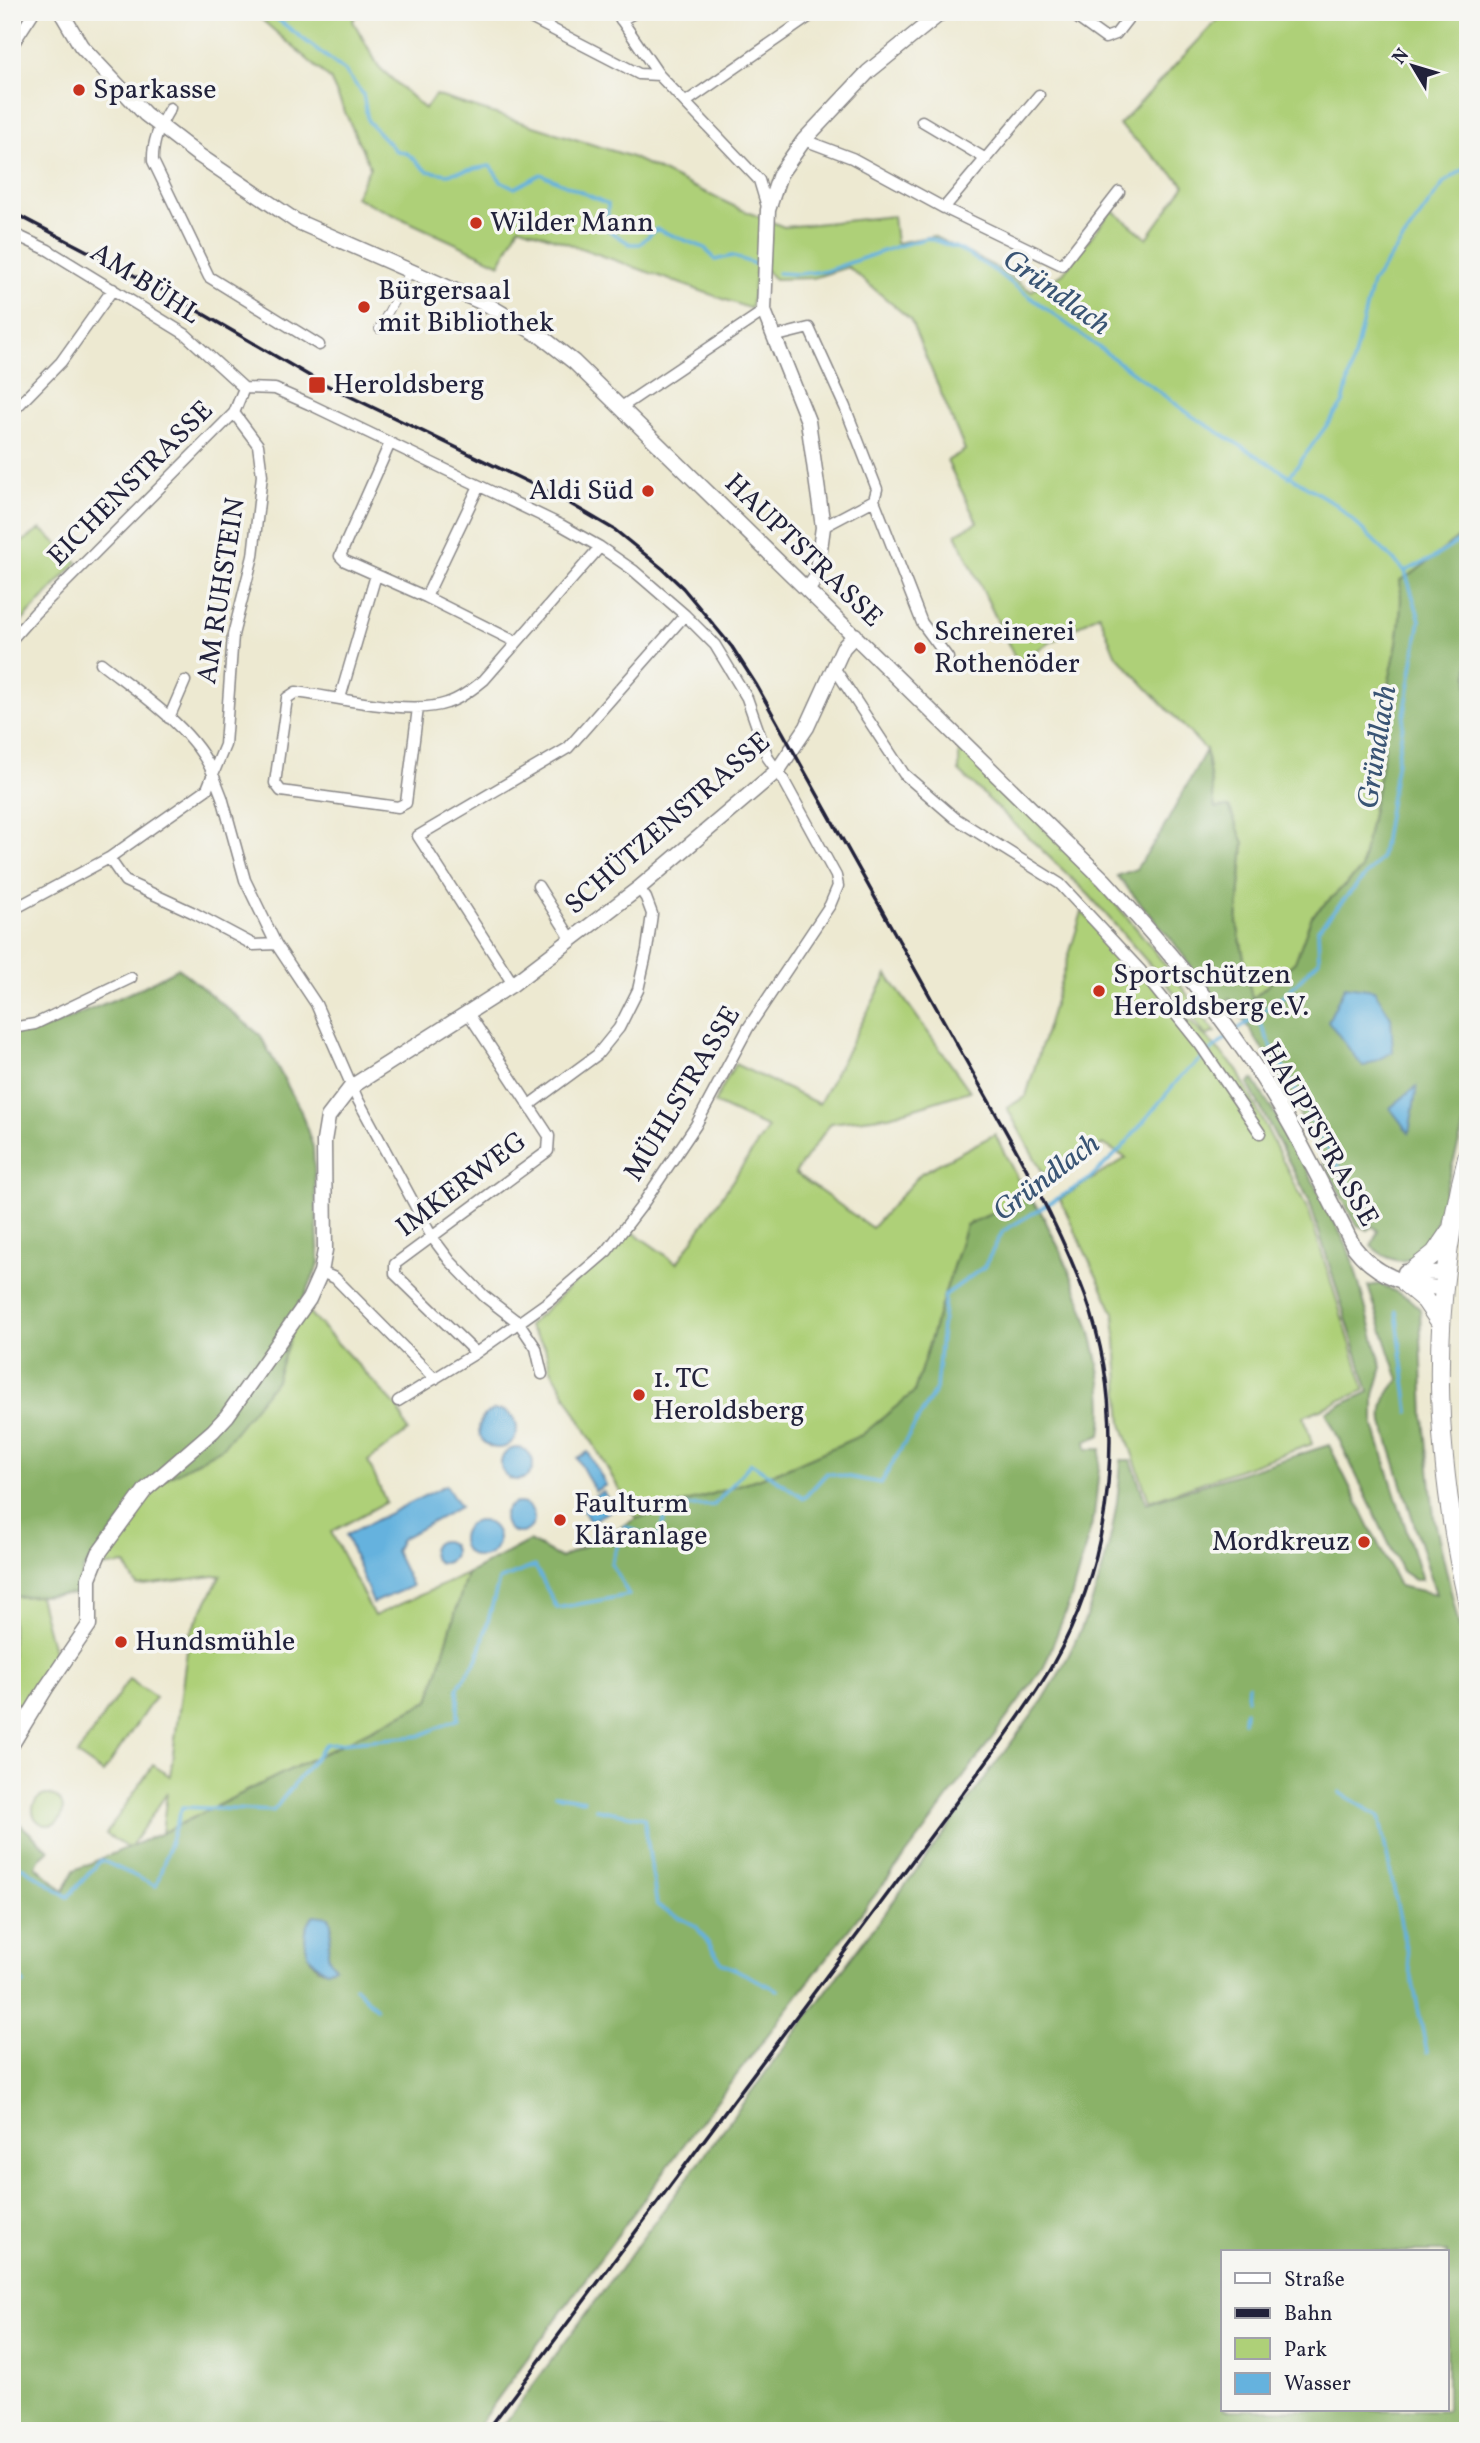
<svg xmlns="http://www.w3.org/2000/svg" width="1480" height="2443" font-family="Vollkorn,serif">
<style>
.green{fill:#aed078;stroke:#68795a;stroke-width:2}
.forest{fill:#8ab268;stroke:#566a52;stroke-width:2;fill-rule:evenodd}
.water{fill:#65b2de;stroke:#446a8c;stroke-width:2}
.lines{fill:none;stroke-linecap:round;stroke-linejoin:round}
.stream{stroke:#65b2de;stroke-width:3.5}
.pedestrian-casing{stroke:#888686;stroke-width:10}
.minor-casing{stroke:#888686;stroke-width:13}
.tertiary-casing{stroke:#888686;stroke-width:17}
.primary-casing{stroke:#888686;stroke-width:20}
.pedestrian{stroke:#fff;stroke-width:8}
.minor{stroke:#fff;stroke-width:10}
.tertiary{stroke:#fff;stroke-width:14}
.primary{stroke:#fff;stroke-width:18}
.rail{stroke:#22223b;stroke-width:3.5}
.poi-dot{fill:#c8321e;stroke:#f6f6f2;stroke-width:2.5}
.labels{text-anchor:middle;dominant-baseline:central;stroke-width:7;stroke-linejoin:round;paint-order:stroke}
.poi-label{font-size:28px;fill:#22223b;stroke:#f6f6f2;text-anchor:start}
.street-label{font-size:28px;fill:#22223b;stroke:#f6f6f2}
.water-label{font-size:30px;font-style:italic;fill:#395474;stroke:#f6f6f2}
</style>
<rect width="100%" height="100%" fill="#f6f6f2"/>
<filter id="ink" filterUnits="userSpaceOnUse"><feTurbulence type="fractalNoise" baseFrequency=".0143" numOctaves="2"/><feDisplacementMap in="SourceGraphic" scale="14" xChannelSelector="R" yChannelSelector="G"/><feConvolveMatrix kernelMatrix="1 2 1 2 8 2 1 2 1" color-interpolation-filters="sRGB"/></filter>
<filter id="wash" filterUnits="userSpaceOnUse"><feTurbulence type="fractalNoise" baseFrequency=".00686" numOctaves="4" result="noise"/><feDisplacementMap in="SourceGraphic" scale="28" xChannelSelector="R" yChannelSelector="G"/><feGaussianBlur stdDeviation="1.57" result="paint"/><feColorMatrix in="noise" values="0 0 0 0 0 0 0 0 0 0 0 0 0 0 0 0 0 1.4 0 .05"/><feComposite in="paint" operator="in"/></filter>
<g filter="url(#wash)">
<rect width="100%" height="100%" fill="#ede9d1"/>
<path class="green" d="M 253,12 L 357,12 L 353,21 L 379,67 L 425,109 L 435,95 L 629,156 L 740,209 L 784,227 L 893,216 L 896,243 L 933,236 L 992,265 L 1031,291 L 1063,273 L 1112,210 L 1147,238 L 1185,185 L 1119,125 L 1225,12 L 1468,12 L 1468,530 L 1415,572 L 1401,581 C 1405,633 1387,686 1376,736 L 1385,746 L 1361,870 L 1312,916 L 1295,962 L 1252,1000 L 1237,923 L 1244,842 L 1215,808 L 1206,750 L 1115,654 L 1099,614 L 1017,662 L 956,534 L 977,522 L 947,461 L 965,450 L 910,319 L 848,267 L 813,278 L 775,279 L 757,262 L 751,309 L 519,226 L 500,264 L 355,197 L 370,167 L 330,79 Z
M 41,529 L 77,562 L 12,632 L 12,538 L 19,544 Z
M 959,746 C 1008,793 1057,840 1103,890 C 1144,934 1179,984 1215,1032 L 1206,1036 L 1171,989 L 1089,895 L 959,771 Z
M 1082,912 L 1236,1068 L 1309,1212 L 1365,1390 L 1304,1416 L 1312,1444 L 1149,1501 L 1122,1424 L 1114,1313 L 1060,1199 L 1126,1158 L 1103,1144 L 1048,1182 L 1007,1108 L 1026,1096 Z
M 887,975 L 970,1091 L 889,1116 L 831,1123 L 795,1173 L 872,1228 L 921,1173 L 995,1134 L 1027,1198 L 966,1225 L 914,1392 L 862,1435 L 778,1472 L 636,1519 L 550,1367 L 545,1347 L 528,1326 L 630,1230 L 677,1263 L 768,1128 L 714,1103 L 735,1064 L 819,1104 Z
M 301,1304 L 398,1408 L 408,1431 L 368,1461 L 386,1502 L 331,1532 L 374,1616 L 467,1574 L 429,1701 L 162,1833 L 167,1793 L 129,1849 L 106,1834 L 153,1765 L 170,1776 L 189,1635 L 221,1575 L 137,1586 L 125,1564 L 83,1569 Z
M 39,1596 L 56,1662 L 12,1735 L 12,1597 Z
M 129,1679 L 155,1697 L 103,1773 L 77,1755 Z
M33 1810a15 15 0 1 1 30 0a15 15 0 1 1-30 0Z"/>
<path class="forest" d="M 1468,530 L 1468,1111 L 1430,1243 C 1409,1266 1394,1266 1371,1246 L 1378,1231 L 1373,1226 L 1368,1230 L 1357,1225 L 1352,1218 C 1315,1143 1278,1069 1230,999 L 1218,1004 L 1172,940 L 1117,876 L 1136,869 L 1161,833 L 1206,750 L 1215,808 L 1229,807 L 1244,843 L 1237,923 L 1252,999 L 1295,962 L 1312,916 L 1361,870 L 1385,746 L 1375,737 C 1387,686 1405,633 1400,580 L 1415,572 Z
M 178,968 L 260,1035 L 300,1109 L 313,1147 L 319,1264 L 301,1304 L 276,1380 L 222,1448 L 147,1489 L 83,1569 L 82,1594 L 12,1597 L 12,1032 L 47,1028 L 139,989 Z
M 1253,1079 L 1293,1143 L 1347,1246 L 1354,1266 L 1382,1367 L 1374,1395 L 1374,1426 L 1422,1580 L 1415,1580 L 1402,1571 L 1326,1412 L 1369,1392 L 1309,1200 L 1248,1084 Z
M 1027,1198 C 1040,1205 1044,1219 1051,1232 C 1079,1286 1111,1374 1101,1435 L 1086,1441 L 1087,1449 L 1101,1449 L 1094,1516 L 1071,1598 L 1044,1667 L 919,1838 L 696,2128 L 474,2431 L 12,2431 L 12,1817 L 49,1850 L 40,1858 L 36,1866 L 64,1891 L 74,1870 L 162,1833 L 429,1701 L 467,1574 L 529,1541 L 561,1558 L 636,1519 L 778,1472 L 862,1435 L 914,1392 L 966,1225 ZM 332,1925 L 326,1951 L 327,1971 L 317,1968 L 310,1958 Z
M 1380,1284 L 1408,1298 L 1420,1309 L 1424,1418 L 1434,1517 L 1468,1665 L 1468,2431 L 499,2431 L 1043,1700 C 1089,1628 1116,1547 1121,1460 L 1131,1460 L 1146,1503 L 1329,1445 L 1399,1586 L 1436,1594 L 1383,1423 C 1381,1404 1386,1394 1399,1380 L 1368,1286 ZM 1447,2252 L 1447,2410 L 1223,2410 L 1223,2252 Z"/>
<path class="water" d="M 1345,986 L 1374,990 L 1391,1017 L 1393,1052 L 1363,1067 L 1328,1021 Z
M 1417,1086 L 1409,1133 L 1390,1108 Z
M479 1429a19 19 0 1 1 38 0a19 19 0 1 1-38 0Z
M501 1464a16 16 0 1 1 32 0a16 16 0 1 1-32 0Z
M 588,1452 L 606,1485 L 595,1491 L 577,1458 Z
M 446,1485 L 460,1507 L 401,1539 L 395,1551 L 412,1586 L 373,1603 L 346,1535 Z
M 603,1491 L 613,1509 L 590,1522 L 580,1505 Z
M504 1518a15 15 0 1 1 30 0a15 15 0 1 1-30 0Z
M462 1539a18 18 0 1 1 36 0a18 18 0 1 1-36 0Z
M432 1552a11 11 0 1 1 22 0a11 11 0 1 1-22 0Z
M 314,1915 L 329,1917 C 338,1938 318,1948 335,1967 L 327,1971 C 305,1964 298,1932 314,1915 Z"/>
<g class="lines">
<path class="stream" d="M 268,12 L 345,71 L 363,94 L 368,121 L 395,150 L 408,154 L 427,171 L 447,174 L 490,166 L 501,181 L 515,188 L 541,174 L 608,204 L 607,229 L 630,244 L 640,244 L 656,229 L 705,248 L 715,260 L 732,256 L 755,264
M 778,273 L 797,274 L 826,271 L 898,246 L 928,238 L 959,249 L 992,269 L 1192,416 L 1337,505 L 1405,571 L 1420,620 L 1381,858 L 1318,929 L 1319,960 L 1285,995 L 1236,1031
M 1289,477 L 1343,403 L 1372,283 L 1444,183 L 1468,166
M 1405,571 L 1433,558 L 1468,535
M 1256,1014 L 1271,1046 L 1367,1218
M 1396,1311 L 1409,1412
M 1247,1699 L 1248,1685
M 1244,1721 L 1245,1711
M 1340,1793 L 1379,1816 L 1427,2052
M 555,1795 L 584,1800
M 596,1809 L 644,1818 L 657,1906 L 696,1926 L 722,1963 L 778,1990
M 12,1867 L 23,1867 L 68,1897 L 101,1860 L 156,1886 L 182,1807 L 273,1811 L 326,1744 L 419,1736 L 458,1719 L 458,1687 L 478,1658 L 499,1580 L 535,1566 L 557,1608 L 629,1595 L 611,1563 L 625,1526 L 657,1540 L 669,1507 L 714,1505 L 751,1463 L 804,1498 L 827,1473 L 881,1483 L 936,1389 L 945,1295 L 984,1267 L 1003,1231 L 1087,1181 L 1121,1149 L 1182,1075 L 1229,1036
M 12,1966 L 24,1984
M 355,1987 L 376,2008"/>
</g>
</g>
<g filter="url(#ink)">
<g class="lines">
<defs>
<path id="pedestrian" d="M 379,329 L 410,272"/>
<path id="minor" d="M 519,12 L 639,74 L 659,75
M 616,12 L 659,75 L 759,180 L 768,210
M 1069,12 L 1105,38 L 1116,34 L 1133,12
M 621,20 L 636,12
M 12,46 L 34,12
M 686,102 L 816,12
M 170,108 C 160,124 152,142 153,161 L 209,277 L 319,345
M 922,121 L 986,159
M 804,140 L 852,158 L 944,208 L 1062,265 L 1119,192
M 944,208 L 1039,95
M 12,233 L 48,250 L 185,334 L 244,388
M 773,337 L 809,328 L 845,407 L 877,489 L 874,500 L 922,623 L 948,658
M 244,388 L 275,389 L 309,404 L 561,525 L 600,547 L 633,570 L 685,615 L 715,645 L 747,698 L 768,758 L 783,779 L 836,876 L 838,886 L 830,905 L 748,1028 L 696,1125 L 640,1208 L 607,1251 L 549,1301 L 476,1353 L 398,1401
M 620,408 L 764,311
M 12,412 L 61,362 L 113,289
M 234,413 L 258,445 L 262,475 L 253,556 L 233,635 L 225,745 L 213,774 L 222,797 L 245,880 L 276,944 L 316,1004 L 357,1098 L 432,1237 L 450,1261 L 484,1296 L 519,1323 L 536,1348 L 542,1374
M 390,443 L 340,556 L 345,561 L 426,597 L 516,642
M 823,527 L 874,500
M 426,597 L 479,486
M 12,639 L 35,613 L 234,413 L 244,388
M 835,669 L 904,774 L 955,818 L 1060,884 L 1141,971 L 1201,1046 L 1260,1133
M 340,698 L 376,575
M 418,708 L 406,803 L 398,807 L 281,791 L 275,783 L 287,698 L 296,692 C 335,697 411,716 447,703 C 460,699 473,689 484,680 L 600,547
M 169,718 L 185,681
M 109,858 L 125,881 L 192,912 L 254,945 L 276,944
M 538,886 L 572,940
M 12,910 L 109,858 L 207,789 L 213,774 C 195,729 139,693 101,663
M 513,984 L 418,836 L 568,748 L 685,615
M 468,1013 L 549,1136 L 548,1151 L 395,1264 L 395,1274 L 476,1353
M 12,1028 L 35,1024 L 131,978
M 529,1105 L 597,1055 L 619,1028 L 638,990 L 647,950 L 652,914 L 646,898 L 639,888
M 321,1272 L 335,1278 L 435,1379"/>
<path id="tertiary" d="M 61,12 L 81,46 L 145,114 L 197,154 L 296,221 L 488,305 L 542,337 L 574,362 L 1104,880 C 1155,936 1204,992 1247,1055 C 1289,1115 1320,1182 1354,1247 C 1376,1276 1409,1287 1444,1288
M 807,590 L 816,578 L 823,527 L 808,421 L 764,311 L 768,210 L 780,174 L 804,140 L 868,72 L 942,12
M 1405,1272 L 1446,1273
M 12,1744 L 46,1688 L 89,1625 L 89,1578 L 99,1553 L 146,1489 L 213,1431 L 227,1416 L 309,1299 L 321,1272 L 325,1250 L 324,1141 L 328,1117 L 351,1087 L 513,984 L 639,888 L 778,770 L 807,727 L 843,648 L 855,635"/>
<path id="primary" d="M 1468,1154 C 1428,1306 1433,1451 1468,1604
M 1411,1272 L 1435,1253 L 1450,1231
M 1406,1284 L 1425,1300 L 1440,1322"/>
</defs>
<use href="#pedestrian" class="pedestrian-casing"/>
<use href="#minor" class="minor-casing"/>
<use href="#tertiary" class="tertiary-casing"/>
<use href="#primary" class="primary-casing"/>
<use href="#pedestrian" class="pedestrian"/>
<use href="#minor" class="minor"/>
<use href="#tertiary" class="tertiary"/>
<use href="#primary" class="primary"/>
<path class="rail" d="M 12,212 L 162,290 L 320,382 L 557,496 L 615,530 L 663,569 L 683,588 L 732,647 L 757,686 C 822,801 886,918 951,1034 C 998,1119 1051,1204 1085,1295 C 1128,1413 1114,1556 1053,1664 C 1037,1692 1019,1717 1001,1742 L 487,2431"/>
</g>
</g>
<g class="poi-dot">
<circle cx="79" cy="90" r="7"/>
<circle cx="476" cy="223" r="7"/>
<circle cx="364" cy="307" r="7"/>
<rect x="308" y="376" width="18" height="18" rx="3.5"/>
<circle cx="648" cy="491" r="7"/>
<circle cx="920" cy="648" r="7"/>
<circle cx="1099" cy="991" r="7"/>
<circle cx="639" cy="1395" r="7"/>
<circle cx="560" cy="1520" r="7"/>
<circle cx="1364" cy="1542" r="7"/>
<circle cx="121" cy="1642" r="7"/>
</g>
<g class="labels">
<g class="poi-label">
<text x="93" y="90">Sparkasse</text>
<text x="490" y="223">Wilder Mann</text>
<text x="378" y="291">Bürgersaal<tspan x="378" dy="32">mit Bibliothek</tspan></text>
<text x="333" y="385">Heroldsberg</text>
<text x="634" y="491" text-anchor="end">Aldi Süd</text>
<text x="934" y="632">Schreinerei<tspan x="934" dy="32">Rothenöder</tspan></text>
<text x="1113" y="975">Sportschützen<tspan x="1113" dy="32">Heroldsberg e.V.</tspan></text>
<text x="653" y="1379">1. TC<tspan x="653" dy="32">Heroldsberg</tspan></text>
<text x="574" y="1504">Faulturm<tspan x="574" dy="32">Kläranlage</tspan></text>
<text x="1350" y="1542" text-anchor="end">Mordkreuz</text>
<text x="135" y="1642">Hundsmühle</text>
</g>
<g class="street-label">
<text transform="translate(145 284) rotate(33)">AM BÜHL</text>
<text transform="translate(131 484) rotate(-45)">EICHENSTRASSE</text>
<text transform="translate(803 551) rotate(44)">HAUPTSTRASSE</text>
<text transform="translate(222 591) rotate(-81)">AM RUHSTEIN</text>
<text transform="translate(668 824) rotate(-41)">SCHÜTZENSTRASSE</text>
<text transform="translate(683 1094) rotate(-59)">MÜHLSTRASSE</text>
<text transform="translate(1319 1135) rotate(60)">HAUPTSTRASSE</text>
<text transform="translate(462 1185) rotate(-37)">IMKERWEG</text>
</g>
<g class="water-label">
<text transform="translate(1056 293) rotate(36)">Gründlach</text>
<text transform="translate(1378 747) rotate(-81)">Gründlach</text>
<text transform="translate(1047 1178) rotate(-37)">Gründlach</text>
</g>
</g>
<rect width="1480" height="2443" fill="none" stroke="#f6f6f2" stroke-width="42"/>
<rect x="1221" y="2250" width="228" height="161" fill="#f6f6f2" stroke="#a1a1a9" stroke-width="2"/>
<rect x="1235" y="2273" width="35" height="10" fill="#ffffff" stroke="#a1a1a9" stroke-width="2"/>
<text x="1284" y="2286" font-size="21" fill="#22223b">Straße</text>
<rect x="1235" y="2308" width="35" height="10" fill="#22223b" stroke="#a1a1a9" stroke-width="2"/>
<text x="1284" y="2320" font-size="21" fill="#22223b">Bahn</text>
<rect x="1235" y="2338" width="35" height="21" fill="#aed078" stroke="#a1a1a9" stroke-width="2"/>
<text x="1284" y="2356" font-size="21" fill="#22223b">Park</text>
<rect x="1235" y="2373" width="35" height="21" fill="#65b2de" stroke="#a1a1a9" stroke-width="2"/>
<text x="1284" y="2390" font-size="21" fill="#22223b">Wasser</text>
<g transform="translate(1413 66) rotate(308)" stroke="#f6f6f2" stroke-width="5" paint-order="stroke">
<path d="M0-5L12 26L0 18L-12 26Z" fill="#22223b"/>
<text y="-10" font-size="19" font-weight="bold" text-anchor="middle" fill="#22223b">N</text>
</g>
</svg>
